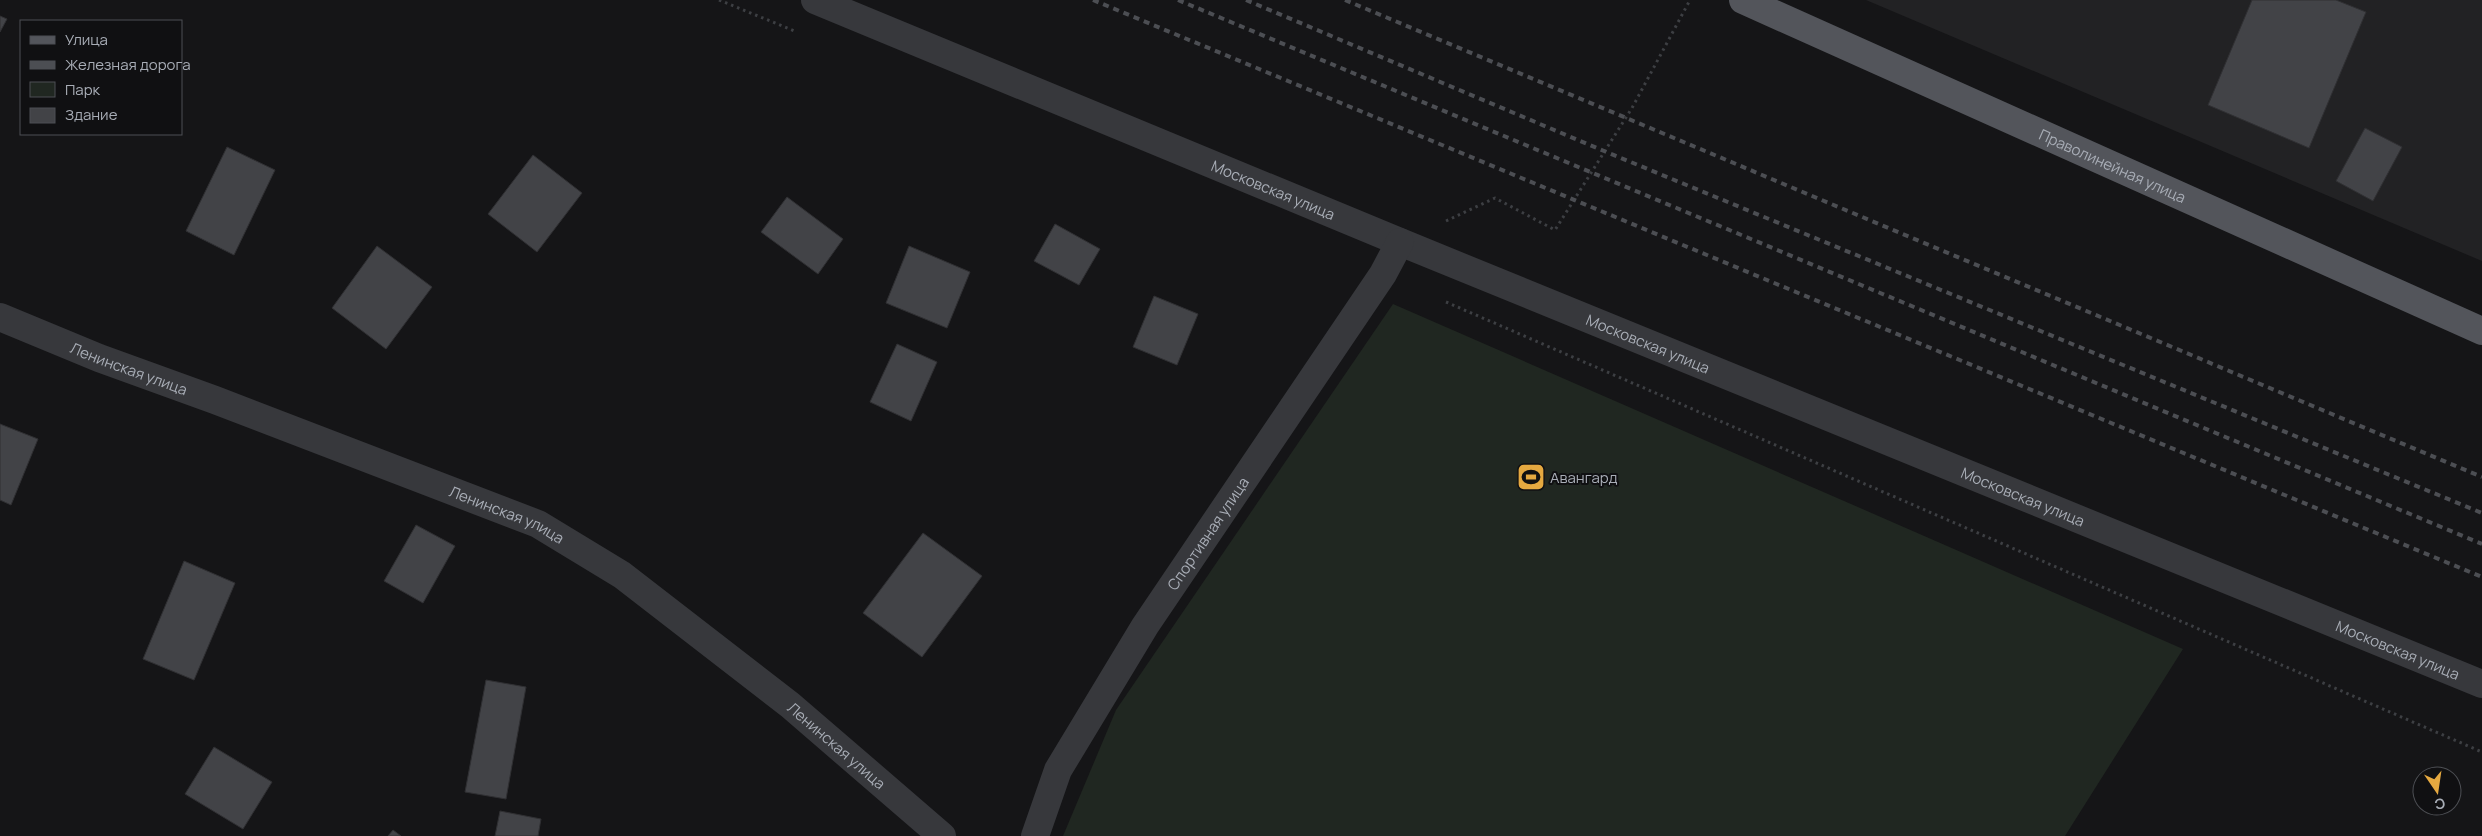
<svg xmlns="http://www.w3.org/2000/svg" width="2482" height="836" font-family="Manrope,sans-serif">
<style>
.built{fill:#222224}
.green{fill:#202721}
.building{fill:#424347;stroke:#303033}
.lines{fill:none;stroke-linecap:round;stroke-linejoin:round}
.path{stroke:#3d3f43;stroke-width:3;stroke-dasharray:2.5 4;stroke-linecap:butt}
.minor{stroke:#37383c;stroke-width:28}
.major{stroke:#53555b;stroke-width:28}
.rail{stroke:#4c4e53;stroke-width:4;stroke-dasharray:6 5;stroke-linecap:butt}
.labels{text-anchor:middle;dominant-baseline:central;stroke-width:4;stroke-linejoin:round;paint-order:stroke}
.street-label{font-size:15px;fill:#a8adb6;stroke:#101012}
.poi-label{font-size:15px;fill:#a8adb6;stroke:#101012;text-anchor:start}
</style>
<rect width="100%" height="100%" fill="#151517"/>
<path class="built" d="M 1866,0 L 2482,0 L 2482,261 Z"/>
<path class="green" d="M 1393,304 L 2183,649 L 2065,836 L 1063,836 L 1116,710 Z"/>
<path class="building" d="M 2252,0 L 2336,0 L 2366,12 L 2309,148 L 2208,105 Z
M 0,16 L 7,19 L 0,32 Z
M 2365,128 L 2402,147 L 2373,201 L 2336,181 Z
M 227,147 L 275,170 L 234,255 L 186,231 Z
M 533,155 L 582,193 L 537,252 L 488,214 Z
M 787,197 L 843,239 L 818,274 L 761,232 Z
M 1055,224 L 1100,249 L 1079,285 L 1034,261 Z
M 377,246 L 432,287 L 386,349 L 332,308 Z
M 909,246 L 970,272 L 947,328 L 886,303 Z
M 1154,296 L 1198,314 L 1177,365 L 1133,347 Z
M 897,344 L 937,362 L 911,421 L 870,402 Z
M 0,424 L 38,439 L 11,505 L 0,500 Z
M 416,525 L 455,546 L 423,603 L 384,581 Z
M 923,533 L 982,576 L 922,657 L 863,613 Z
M 184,561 L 235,583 L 194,680 L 143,659 Z
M 486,680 L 526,687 L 506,799 L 465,792 Z
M 214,747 L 272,782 L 243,829 L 185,794 Z
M 500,811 L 541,819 L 538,836 L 495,836 Z
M 393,830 L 401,836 L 388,836 Z"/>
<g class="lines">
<path class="path" d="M 719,0 L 797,32
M 1446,221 L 1495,198 L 1555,230 L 1632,108 L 1690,0
M 1446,302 L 2482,752"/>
<g class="minor">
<path id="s1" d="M 815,0 L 1400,242 L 2482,684"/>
<path id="s2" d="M 0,317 L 99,358 L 215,400 L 538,524 L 622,575 L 790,705 L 942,836"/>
<path id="s3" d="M 1035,836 L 1058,770 L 1145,626 L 1383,274 L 1400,242"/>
</g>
<path class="major" id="s4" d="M 1743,0 L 2482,331"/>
<path class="rail" d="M 1093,0 L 2482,577
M 1178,0 L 2482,544
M 1246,0 L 1604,151 L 2482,513
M 1345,0 L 2482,477"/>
</g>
<defs>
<symbol id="stadium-square" viewBox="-11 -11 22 22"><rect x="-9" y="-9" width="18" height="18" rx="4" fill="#e5a940" stroke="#101012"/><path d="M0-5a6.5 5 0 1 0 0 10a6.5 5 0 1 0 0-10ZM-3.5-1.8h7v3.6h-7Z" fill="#111"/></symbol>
</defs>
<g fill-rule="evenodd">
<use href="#stadium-square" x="1515" y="461" width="32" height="32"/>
</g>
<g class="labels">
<g class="street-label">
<text stroke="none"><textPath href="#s4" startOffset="405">Праволинейная улица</textPath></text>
<text stroke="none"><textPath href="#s1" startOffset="496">Московская улица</textPath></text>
<text stroke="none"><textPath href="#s1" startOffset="901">Московская улица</textPath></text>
<text stroke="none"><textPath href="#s2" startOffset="139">Ленинская улица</textPath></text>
<text stroke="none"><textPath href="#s1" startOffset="1306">Московская улица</textPath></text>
<text stroke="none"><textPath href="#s2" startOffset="544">Ленинская улица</textPath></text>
<text stroke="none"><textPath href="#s3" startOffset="350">Спортивная улица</textPath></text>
<text stroke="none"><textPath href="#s1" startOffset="1711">Московская улица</textPath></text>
<text stroke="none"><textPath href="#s2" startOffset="949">Ленинская улица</textPath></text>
</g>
<g class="poi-label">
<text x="1550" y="477">Авангард</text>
</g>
</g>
<rect x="20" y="20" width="162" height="115" fill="#101012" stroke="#4d4f54"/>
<rect x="30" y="36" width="25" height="8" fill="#53555b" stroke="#4d4f54"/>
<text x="65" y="45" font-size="15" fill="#a8adb6">Улица</text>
<rect x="30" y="61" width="25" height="8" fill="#4c4e53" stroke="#4d4f54"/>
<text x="65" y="70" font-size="15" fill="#a8adb6">Железная дорога</text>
<rect x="30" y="82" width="25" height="15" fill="#202721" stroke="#4d4f54"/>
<text x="65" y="95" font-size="15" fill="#a8adb6">Парк</text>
<rect x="30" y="108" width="25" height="15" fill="#424347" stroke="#4d4f54"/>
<text x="65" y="120" font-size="15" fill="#a8adb6">Здание</text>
<g transform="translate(2437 791) rotate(167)"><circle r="24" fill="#101012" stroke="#4d4f54"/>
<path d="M0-4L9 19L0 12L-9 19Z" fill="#e5a940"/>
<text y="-8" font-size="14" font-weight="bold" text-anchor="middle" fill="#a8adb6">С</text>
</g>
</svg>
